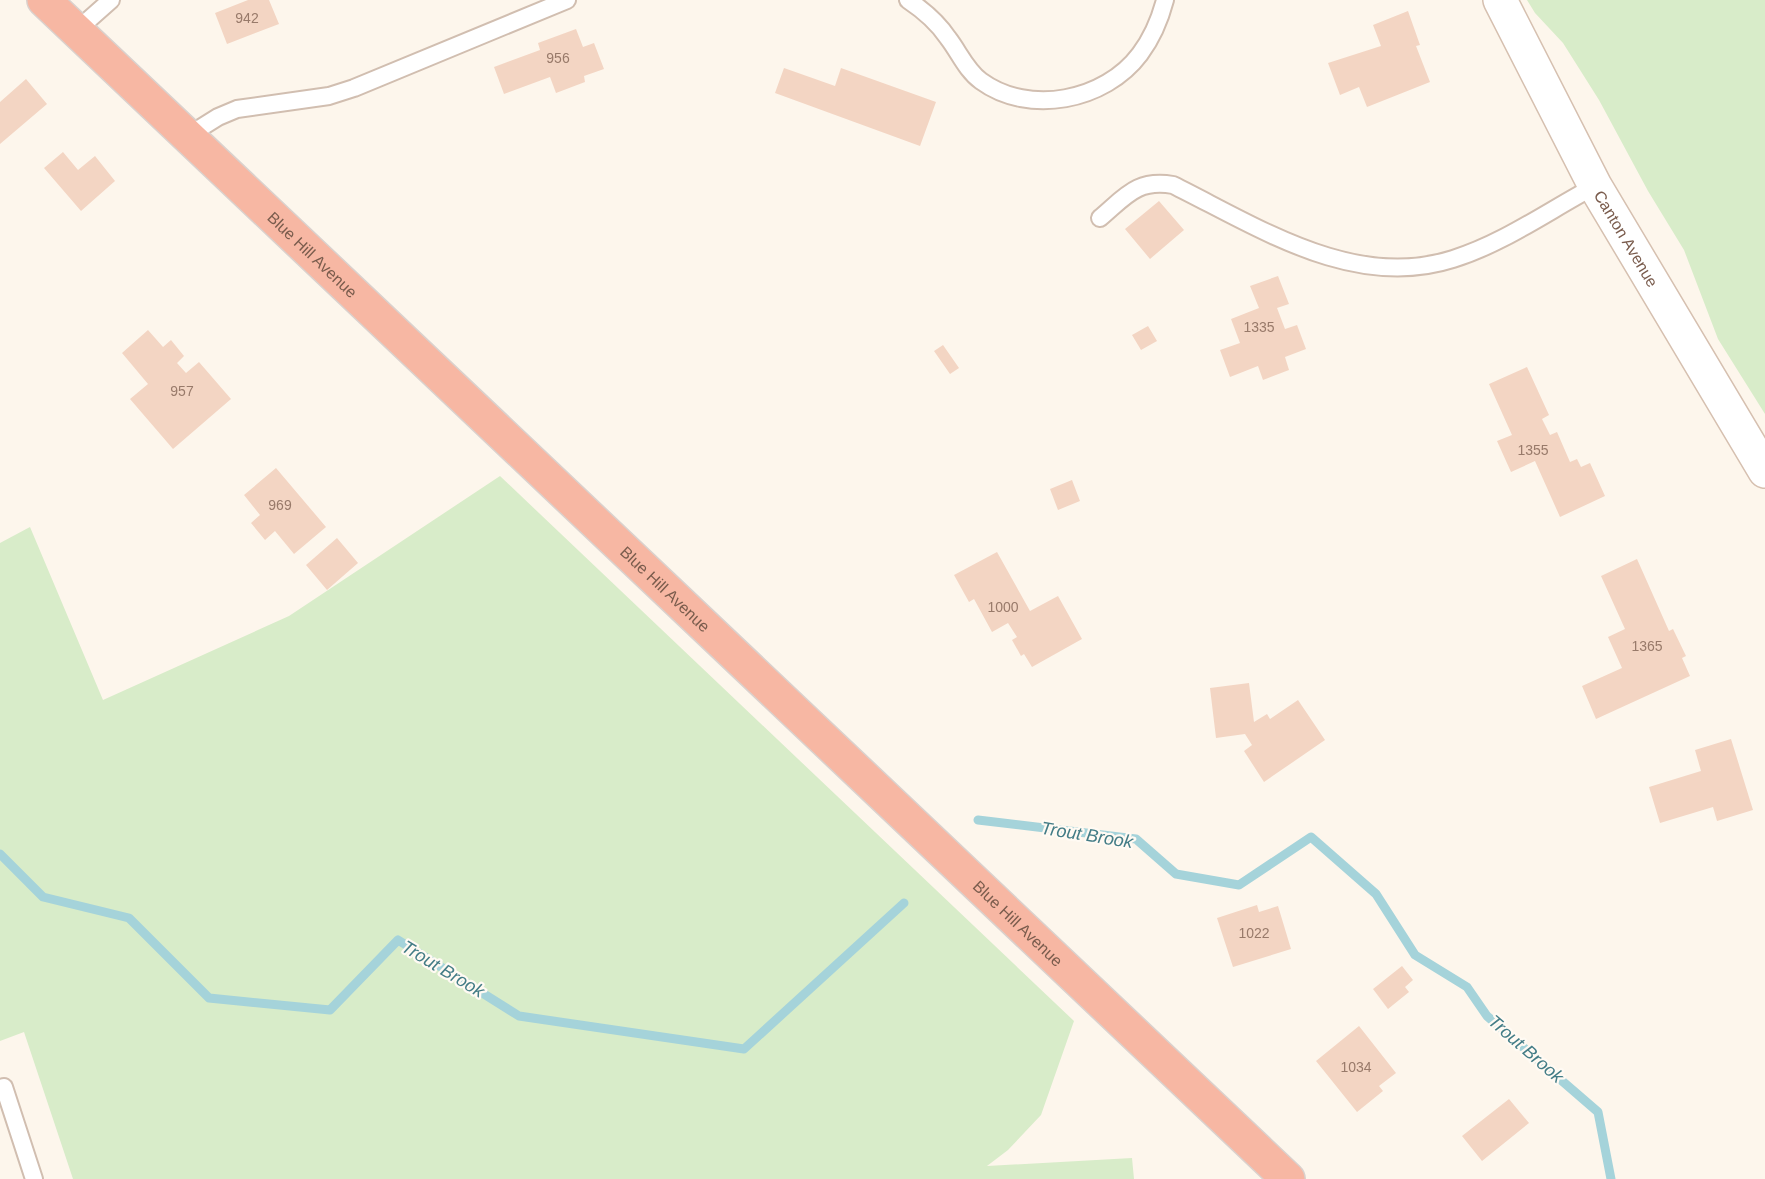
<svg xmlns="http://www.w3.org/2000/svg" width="1765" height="1179" font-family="Arial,sans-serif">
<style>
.green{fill:#d8ecc9}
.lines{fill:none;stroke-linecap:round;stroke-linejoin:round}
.stream{stroke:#a5d3da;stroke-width:9}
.building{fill:#f3d5c3}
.lane-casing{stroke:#d1beb0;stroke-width:20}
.secondary-casing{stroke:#d6c0b0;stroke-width:36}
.highway-casing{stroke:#dad1cd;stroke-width:36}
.lane{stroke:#fff;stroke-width:16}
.secondary{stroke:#fff;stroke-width:33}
.highway{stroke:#f7b7a3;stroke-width:33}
.labels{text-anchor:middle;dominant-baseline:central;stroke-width:4.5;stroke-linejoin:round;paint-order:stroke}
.number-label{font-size:14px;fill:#987a6a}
.street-label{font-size:16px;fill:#7a5c4d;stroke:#fffaf3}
.water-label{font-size:18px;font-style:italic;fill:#437c86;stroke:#fffaf3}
</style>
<rect width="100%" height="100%" fill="#fdf6ec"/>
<path class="green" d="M 1527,0 L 1765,0 L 1765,414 L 1718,339 L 1684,250 L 1648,191 L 1599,100 L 1563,43 L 1535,13 Z
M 500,476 L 1074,1021 L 1041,1115 L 1008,1150 L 987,1166 L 1132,1158 L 1134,1179 L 73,1179 L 24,1032 L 0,1041 L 0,543 L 30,527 L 103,700 L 289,616 Z"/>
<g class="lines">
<path class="stream" d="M 978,820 L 1136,839 L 1176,874 L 1239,885 L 1311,837 L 1376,894 L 1415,955 L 1467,987 L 1487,1016 L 1598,1112 L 1611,1179
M 0,854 L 43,897 L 129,918 L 209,998 L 330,1010 L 398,940 L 519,1016 L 744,1049 L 904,903"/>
</g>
<path class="building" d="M 248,0 L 269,0 L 279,24 L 227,44 L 215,13 Z
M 1408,11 L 1420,45 L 1416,46 L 1430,82 L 1367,107 L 1359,87 L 1340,95 L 1328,63 L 1381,46 L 1373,25 Z
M 576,29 L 583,47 L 594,43 L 604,69 L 584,76 L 585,82 L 556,93 L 550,77 L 504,94 L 494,67 L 540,50 L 538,43 Z
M 784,68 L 835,86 L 841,68 L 936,102 L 920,146 L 775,93 Z
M 26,79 L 47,104 L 0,144 L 0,102 Z
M 63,152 L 78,170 L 95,156 L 115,181 L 81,211 L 44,168 Z
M 1159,201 L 1184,230 L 1150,259 L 1125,229 Z
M 1278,276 L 1289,304 L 1277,308 L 1285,329 L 1297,325 L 1306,349 L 1285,357 L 1289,370 L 1263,380 L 1258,366 L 1230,377 L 1220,350 L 1240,343 L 1231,319 L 1259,308 L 1250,286 Z
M 1148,326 L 1157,341 L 1141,350 L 1132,335 Z
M 148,330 L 163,347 L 171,340 L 184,356 L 177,363 L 186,373 L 199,362 L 231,399 L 173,449 L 130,399 L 148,384 L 122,353 Z
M 943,345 L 959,368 L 950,374 L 934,351 Z
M 1527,367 L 1549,415 L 1542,419 L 1550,435 L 1557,432 L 1570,462 L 1577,459 L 1581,467 L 1590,463 L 1605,496 L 1560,517 L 1535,461 L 1511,472 L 1497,441 L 1512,435 L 1489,384 Z
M 276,468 L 326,527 L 294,554 L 275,531 L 265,540 L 251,523 L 260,515 L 244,495 Z
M 1072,480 L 1080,501 L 1058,510 L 1050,489 Z
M 337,538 L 358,563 L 327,590 L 306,565 Z
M 997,552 L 1030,611 L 1058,596 L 1082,639 L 1032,667 L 1024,654 L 1021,656 L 1012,640 L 1017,637 L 1008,623 L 992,632 L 974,599 L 969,602 L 954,575 Z
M 1637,559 L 1669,631 L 1673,629 L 1686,656 L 1682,658 L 1690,676 L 1596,719 L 1582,686 L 1622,668 L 1608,637 L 1625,629 L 1601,576 Z
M 1249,683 L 1254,722 L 1267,714 L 1270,719 L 1298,700 L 1325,740 L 1264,782 L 1244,751 L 1252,745 L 1245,734 L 1216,738 L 1210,688 Z
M 1731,739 L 1753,810 L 1717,821 L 1713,807 L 1660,823 L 1649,787 L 1701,771 L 1695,750 Z
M 1257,905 L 1259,912 L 1278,906 L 1291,949 L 1233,967 L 1217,918 Z
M 1402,966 L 1413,980 L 1405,987 L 1409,992 L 1388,1009 L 1373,989 Z
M 1359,1026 L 1396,1073 L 1379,1086 L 1383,1091 L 1357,1112 L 1316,1061 Z
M 1509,1099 L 1529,1123 L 1482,1161 L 1462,1136 Z"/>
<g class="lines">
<defs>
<path id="lane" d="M 908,0 C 923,10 938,23 948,38 C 959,52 966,70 981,81 C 1029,116 1105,101 1140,54 C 1152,38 1160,19 1165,0
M 76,31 L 111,0
M 189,139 L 202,127 L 218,117 L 237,109 L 329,96 L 354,88 L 567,0
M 1100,218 C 1126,196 1137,179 1173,185 C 1258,227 1354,291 1453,259 C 1504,243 1548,211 1595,186
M 0,1088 L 4,1087 L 34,1179"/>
<g id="secondary">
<path id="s1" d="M 1500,0 L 1595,186 L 1765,471"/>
</g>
<g id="highway">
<path id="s2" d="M 44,0 L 1288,1179"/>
</g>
</defs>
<use href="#lane" class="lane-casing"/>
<use href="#secondary" class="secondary-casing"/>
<use href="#highway" class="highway-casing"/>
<use href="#lane" class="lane"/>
<use href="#secondary" class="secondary"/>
<use href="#highway" class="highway"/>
</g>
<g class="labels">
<g class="number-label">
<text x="247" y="18">942</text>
<text x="558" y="58">956</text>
<text x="1259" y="327">1335</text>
<text x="182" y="391">957</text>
<text x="1533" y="450">1355</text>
<text x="280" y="505">969</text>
<text x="1003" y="607">1000</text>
<text x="1647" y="646">1365</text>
<text x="1254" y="933">1022</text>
<text x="1356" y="1067">1034</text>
</g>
<g class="street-label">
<text stroke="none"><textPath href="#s1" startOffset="270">Canton Avenue</textPath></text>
<text stroke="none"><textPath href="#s2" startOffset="370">Blue Hill Avenue</textPath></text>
<text stroke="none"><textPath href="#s2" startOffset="856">Blue Hill Avenue</textPath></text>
<text stroke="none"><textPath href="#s2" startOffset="1342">Blue Hill Avenue</textPath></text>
</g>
<g class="water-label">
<text transform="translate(1087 835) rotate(9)">Trout Brook</text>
<text transform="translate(443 969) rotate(31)">Trout Brook</text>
<text transform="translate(1526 1049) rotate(41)">Trout Brook</text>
</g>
</g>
</svg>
